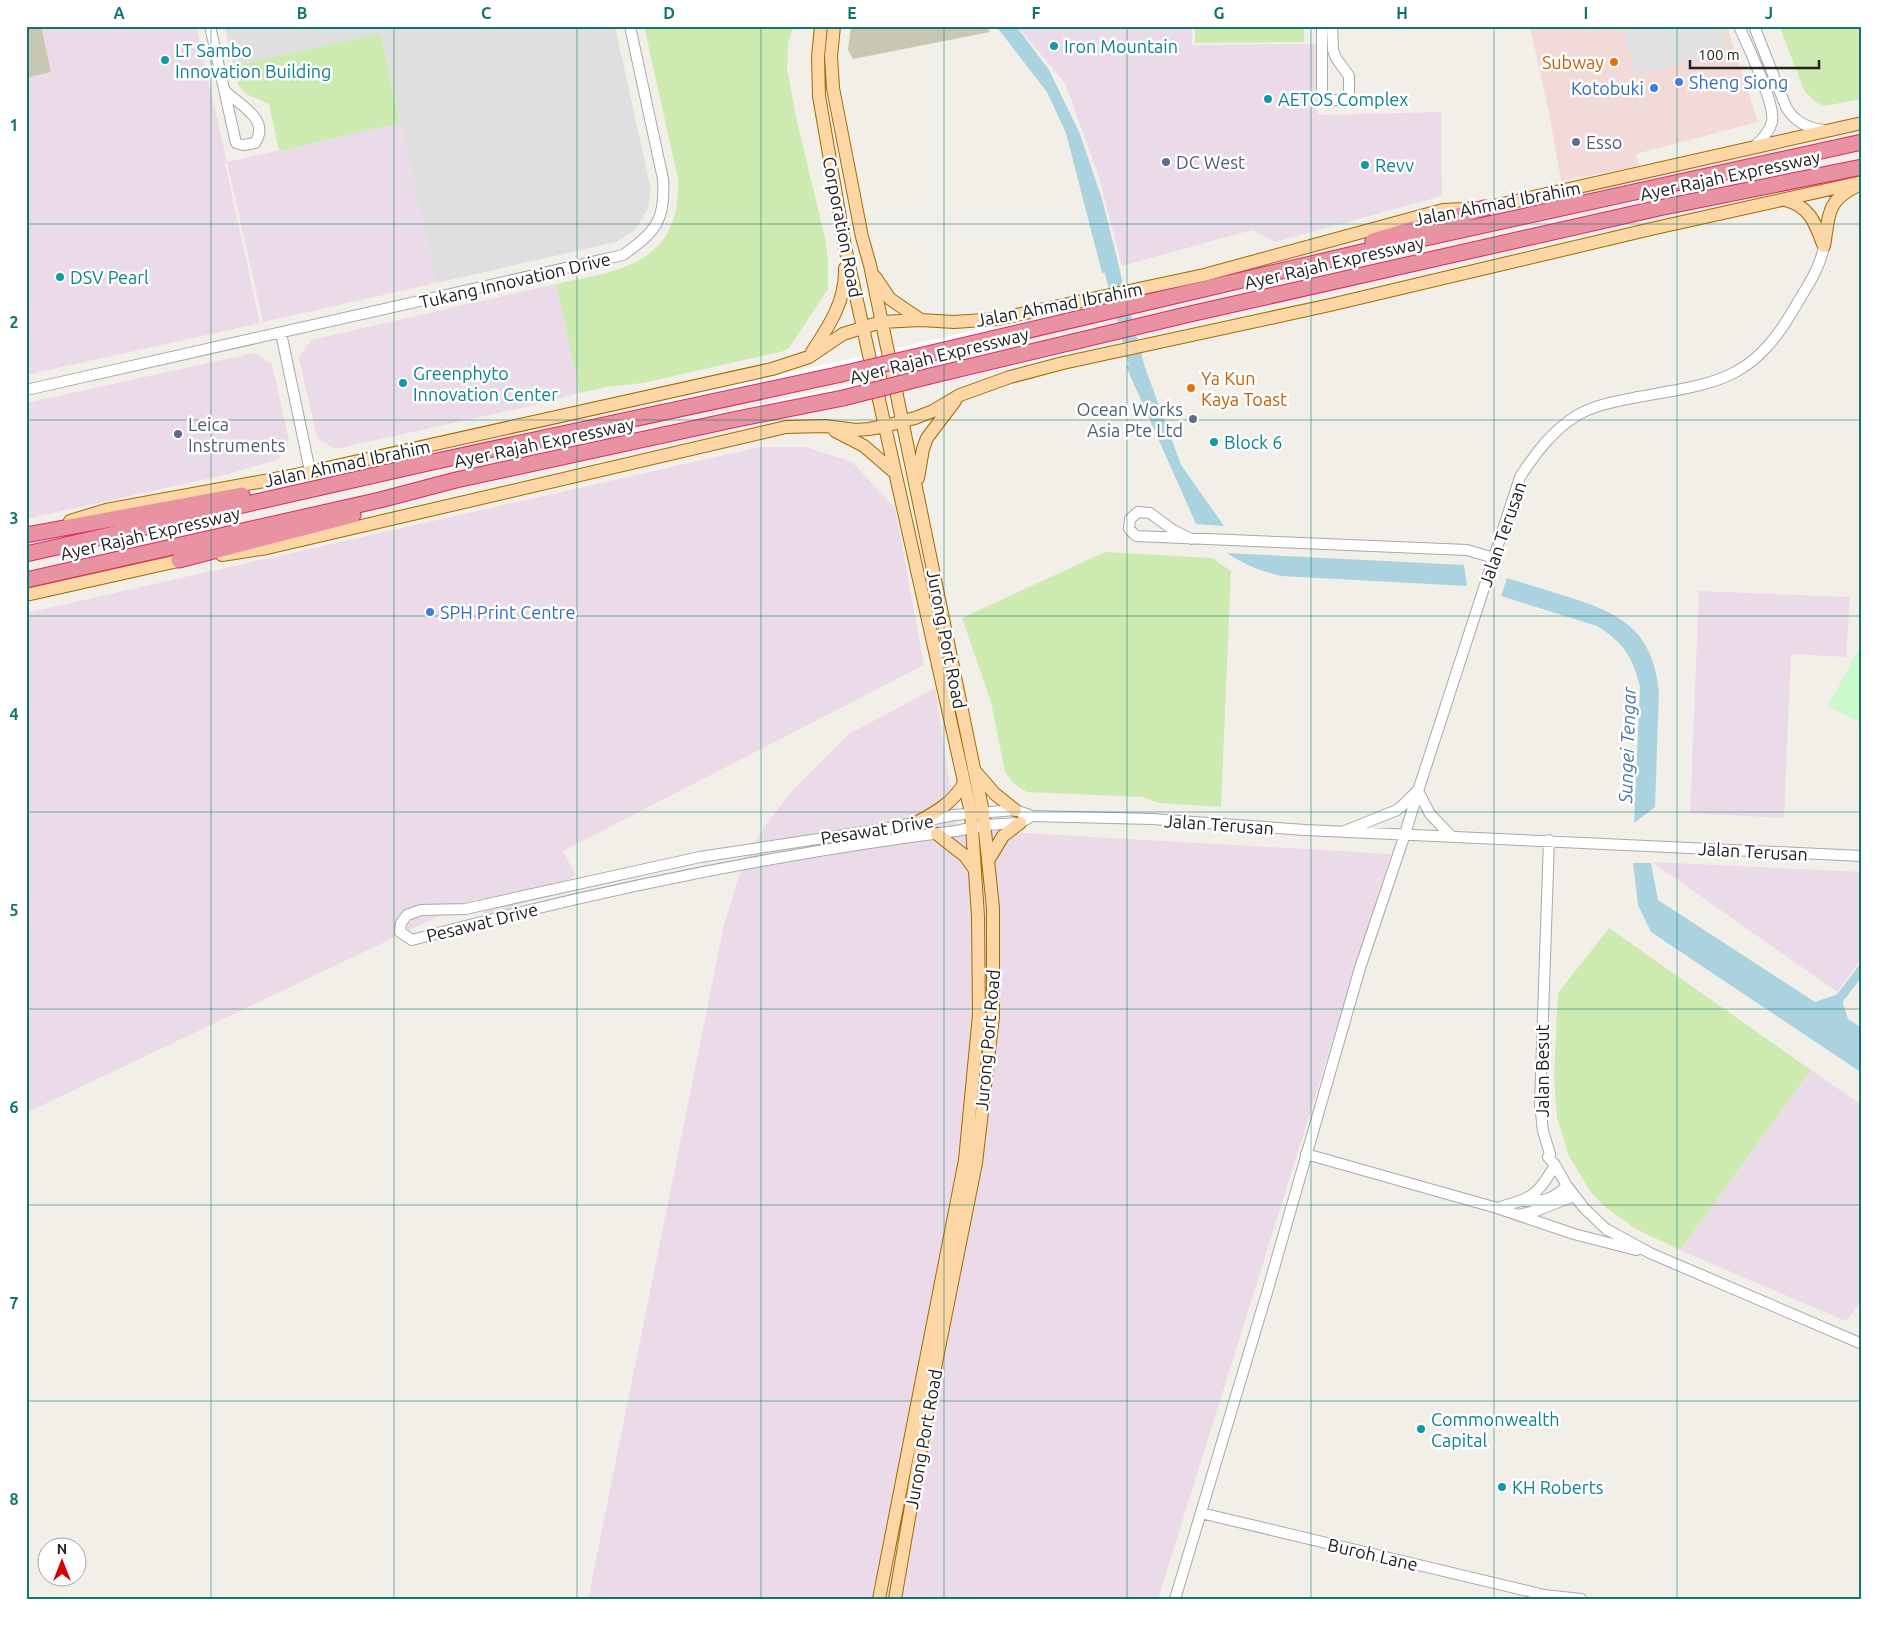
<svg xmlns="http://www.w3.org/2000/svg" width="1888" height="1625" font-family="Ubuntu,sans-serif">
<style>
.residential{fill:#e0dfdf}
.commercial{fill:#f2dad9}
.industrial{fill:#ebdbe8}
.construction{fill:#c7c7b4}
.grass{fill:#cdebb0}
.park{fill:#c8facc}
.parking{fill:#e2e2e2}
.water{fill:#aad3df}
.pier{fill:#fff}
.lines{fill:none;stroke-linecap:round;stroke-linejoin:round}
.canal{stroke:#aad3df;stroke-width:9}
.river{stroke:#aad3df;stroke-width:15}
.minor-casing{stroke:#a9a9a9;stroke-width:12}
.major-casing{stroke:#a06b00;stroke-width:14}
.highway-casing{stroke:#dc2a67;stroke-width:17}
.minor{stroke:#fff;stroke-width:10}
.major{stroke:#fcd6a4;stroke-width:12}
.highway{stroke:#e892a2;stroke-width:15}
.highway-bridge-casing{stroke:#dc2a67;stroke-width:17;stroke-linecap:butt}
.highway-bridge{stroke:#e892a2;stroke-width:15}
.grid{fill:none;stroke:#0f766e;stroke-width:1;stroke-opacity:0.55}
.culture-dot{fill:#0f9aa8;stroke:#fff;stroke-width:2}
.food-dot{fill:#e8710a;stroke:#fff;stroke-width:2}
.shop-dot{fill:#3f7fe0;stroke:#fff;stroke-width:2}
.service-dot{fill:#5c6f8a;stroke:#fff;stroke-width:2}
.labels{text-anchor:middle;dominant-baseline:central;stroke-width:5;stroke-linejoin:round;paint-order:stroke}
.culture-label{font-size:18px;fill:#0d838f;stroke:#fff;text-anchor:start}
.food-label{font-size:18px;fill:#c56008;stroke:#fff;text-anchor:end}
.shop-label{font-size:18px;fill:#366cbe;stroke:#fff;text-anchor:start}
.service-label{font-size:18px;fill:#4e5e75;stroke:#fff;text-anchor:start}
.street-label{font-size:18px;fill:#222;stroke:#fff}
.water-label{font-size:19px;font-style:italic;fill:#4a7aab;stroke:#fff}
.neatline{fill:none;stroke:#0f766e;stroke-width:2}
.grid-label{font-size:16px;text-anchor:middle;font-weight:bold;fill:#0f766e}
</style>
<rect width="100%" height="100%" fill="#f2efe9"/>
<path class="residential" d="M 225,26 L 615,26 L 649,181 L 651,189 L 648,209 L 635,230 L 616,242 L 436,283 L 380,33 L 233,66 Z"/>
<path class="commercial" d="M 1530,26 L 1727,26 L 1758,122 L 1636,154 L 1639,166 L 1561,181 L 1550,118 Z"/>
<path class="industrial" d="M 41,26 L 196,26 L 227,162 L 400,123 L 436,283 L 263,322 L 227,163 L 225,163 L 260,323 L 26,375 L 26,78 L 51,72 Z
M 1017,26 L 1192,26 L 1192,45 L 1319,44 L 1317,115 L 1441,112 L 1442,196 L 1275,242 L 1252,230 L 1122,266 L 1099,177 L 1065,83 Z
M 556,284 L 580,393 L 531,406 L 335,449 L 317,438 L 299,358 L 311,340 Z
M 254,353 L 272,364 L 289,441 L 278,460 L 220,476 L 26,519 L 26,403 Z
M 760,447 L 806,447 L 852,462 L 895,508 L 924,665 L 563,851 L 576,876 L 487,920 L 477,898 L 26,1113 L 26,613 Z
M 1699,591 L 1850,597 L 1846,657 L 1791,654 L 1784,818 L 1690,813 Z
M 935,688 L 957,829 L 1391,854 L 1158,1599 L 588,1599 L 724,925 L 744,860 L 767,823 L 794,789 L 849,734 Z
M 1652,862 L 1862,872 L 1862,958 L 1837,992 Z
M 1811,1070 L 1862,1105 L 1862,1300 L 1846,1321 L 1680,1250 Z"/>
<path class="construction" d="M 26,26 L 41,26 L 51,72 L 26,78 Z
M 851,26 L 986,26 L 990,32 L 853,59 L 848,50 Z"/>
<path class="grass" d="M 644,26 L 794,26 L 788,43 L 787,69 L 796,117 L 826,242 L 828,261 L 828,289 L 789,348 L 784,351 L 643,383 L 606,387 L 580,393 L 556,284 C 622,270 681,264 678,179 Z
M 1195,26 L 1304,26 L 1304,42 L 1195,43 Z
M 1779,26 L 1862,26 L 1862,99 L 1824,106 L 1816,102 L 1805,92 Z
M 380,33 L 400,123 L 279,151 L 269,104 C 242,92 240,95 233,66 Z
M 1105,552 L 1212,558 L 1231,571 L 1221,807 L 1159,803 L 1142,797 L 1027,792 L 1014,784 L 1005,772 L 991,702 L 962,618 Z
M 1609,928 L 1811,1070 L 1680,1250 L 1636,1229 L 1604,1206 L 1590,1191 L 1569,1156 L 1557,1118 L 1554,1075 L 1558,993 Z"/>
<path class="park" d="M 1862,643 L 1862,723 L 1828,706 Z"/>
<path class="parking" d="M 1623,26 L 1720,26 L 1727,51 L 1636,75 Z"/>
<path class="water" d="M 996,26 L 1016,26 L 1049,70 L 1080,134 L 1102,199 L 1120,270 L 1102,273 L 1066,133 L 1047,92 Z
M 1143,362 L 1181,465 L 1224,526 L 1196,524 L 1126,366 Z
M 1227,553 L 1464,565 L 1467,586 L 1281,576 C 1261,571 1244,565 1227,553 Z
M 1507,578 C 1526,584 1546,590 1565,596 C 1620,613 1653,629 1659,692 L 1655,807 L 1634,823 L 1640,687 C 1633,657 1623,642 1597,626 L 1501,596 Z
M 1633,863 L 1651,863 L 1658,900 L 1815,1002 L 1835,995 L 1842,1000 L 1848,1019 L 1862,1028 L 1862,1073 L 1651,932 L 1638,905 Z"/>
<path class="pier" d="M 1058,311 L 1064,331 L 666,419 L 662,402 Z
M 1065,336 L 1070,354 L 671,442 L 667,425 Z"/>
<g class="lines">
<path class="canal" d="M 1833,1007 L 1862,969"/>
<path class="river" d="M 1107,252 L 1141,382"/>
<defs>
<path id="minor" d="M 210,26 L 236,143 L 243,145 L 255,143 C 271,119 239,105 224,90
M 1322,26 L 1322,92 C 1326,103 1335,100 1345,100 L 1349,95 L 1349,76 L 1336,58 L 1333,50 L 1332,26
M 1739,26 C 1747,45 1776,104 1772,122 C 1769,133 1761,140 1754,147
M 1754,26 L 1786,107 C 1795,122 1807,128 1824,130
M 281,333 L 310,471
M 26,390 L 623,255 C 655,232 666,221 663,179 L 630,26
M 1191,539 L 1173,530 L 1150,513 L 1138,512 L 1130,519 L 1129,529 L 1136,536 C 1246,541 1357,545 1467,550 L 1494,558
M 1418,791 L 1430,814 L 1451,836
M 1032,816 L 1020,823 L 985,825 L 956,831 C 772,854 591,892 412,940 L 400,932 L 401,923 L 407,915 L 421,910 L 465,909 L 700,857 L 883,829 L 954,815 L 1015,810 L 1032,816 L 1152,819 L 1305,830 L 1862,856
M 1345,831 L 1397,810 L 1402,806 L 1417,791
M 1549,840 L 1540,1104 L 1543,1131 L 1550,1154 L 1548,1157 L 1555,1165 L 1567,1186 L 1584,1208 L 1606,1229 L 1650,1253 L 1862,1344
M 1306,1154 L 1497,1208 L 1574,1234 L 1636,1250
M 1523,1201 C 1543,1202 1552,1200 1567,1186
M 1497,1208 C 1531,1198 1537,1197 1555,1165
M 1518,1215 L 1536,1211 L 1574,1196
M 1201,1513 L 1544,1595 L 1581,1599
M 1175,1599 L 1268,1289 L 1360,968 L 1405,834 L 1418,791 L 1520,477 C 1535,454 1552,431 1576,416 C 1594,405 1617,401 1638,397 C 1716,383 1752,382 1795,307 C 1806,288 1820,269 1824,246"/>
<path id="major" d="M 821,26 L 818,57 L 819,96 L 845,247 L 971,813 L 978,916 L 979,1015 L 965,1160 L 879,1599
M 834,26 L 831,56 L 833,88 L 862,237 L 870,265 L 983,812 L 993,908 L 993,1017 L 976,1163 L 934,1373 L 895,1599
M 1785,200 C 1809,206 1815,222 1823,244
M 1824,246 C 1829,217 1826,201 1855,187
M 875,277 L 890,299 L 921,320
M 812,352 C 829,326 846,301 845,268
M 835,431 L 864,446 L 894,472
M 918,478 L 923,449 L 927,438 L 955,401
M 70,521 L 106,510 L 291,476 L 772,369 L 809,357 L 843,334 L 881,322 L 921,320 L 954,322 L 998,319 L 1204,275 L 1443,210 L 1485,208 L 1862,123
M 222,555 L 267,548 L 786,427 L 825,426 L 856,430 L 869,429 L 885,426 L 915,418 L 933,411 L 960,395 L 1010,377 L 1063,363 L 1330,305 L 1651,229 L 1862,182
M 26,595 L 187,559
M 974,770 L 995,794 L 1015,810
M 916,823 C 936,812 953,803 964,783
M 937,834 L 965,856 L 975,870
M 989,859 L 1003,836 L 1020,823"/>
<path id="highway" d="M 1373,241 L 1485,208
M 923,355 L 1366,251 L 1862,142
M 930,376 L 1190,314 L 1659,208 L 1862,167
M 26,535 L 242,495
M 26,554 L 437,461 L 837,375
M 179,560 L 353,515
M 26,580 L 380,500 L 456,480 L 737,419 L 843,398"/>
</defs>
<use href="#minor" class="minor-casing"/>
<use href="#major" class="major-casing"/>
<use href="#highway" class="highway-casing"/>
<use href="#minor" class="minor"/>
<use href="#major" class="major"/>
<use href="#highway" class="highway"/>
<defs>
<path id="highway-bridge" d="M 837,375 L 923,355
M 843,398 L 930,376"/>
</defs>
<use href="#highway-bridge" class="highway-bridge-casing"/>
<use href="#highway-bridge" class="highway-bridge"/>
</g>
<path class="grid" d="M 211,26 L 211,1599M 394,26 L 394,1599M 577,26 L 577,1599M 761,26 L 761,1599M 944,26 L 944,1599M 1127,26 L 1127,1599M 1311,26 L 1311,1599M 1494,26 L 1494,1599M 1677,26 L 1677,1599M 26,224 L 1862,224M 26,420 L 1862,420M 26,616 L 1862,616M 26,812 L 1862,812M 26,1009 L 1862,1009M 26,1205 L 1862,1205M 26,1401 L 1862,1401"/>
<g class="culture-dot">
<circle cx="1054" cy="46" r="5"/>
<circle cx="165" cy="60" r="5"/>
<circle cx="1268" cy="99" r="5"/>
<circle cx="1365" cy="165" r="5"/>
<circle cx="60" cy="277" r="5"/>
<circle cx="403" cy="383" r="5"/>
<circle cx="1214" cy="442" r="5"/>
<circle cx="1421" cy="1429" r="5"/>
<circle cx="1502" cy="1487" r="5"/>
</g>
<g class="food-dot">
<circle cx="1614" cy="62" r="5"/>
<circle cx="1191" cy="388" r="5"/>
</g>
<g class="shop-dot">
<circle cx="1679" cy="82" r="5"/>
<circle cx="1654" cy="88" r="5"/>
<circle cx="430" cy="612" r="5"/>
</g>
<g class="service-dot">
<circle cx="1576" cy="142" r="5"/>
<circle cx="1166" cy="162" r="5"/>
<circle cx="1193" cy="419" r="5"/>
<circle cx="178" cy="434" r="5"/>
</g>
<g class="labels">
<g class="culture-label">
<text x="1064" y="46">Iron Mountain</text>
<text x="175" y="50">LT Sambo<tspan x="175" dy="21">Innovation Building</tspan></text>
<text x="1278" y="99">AETOS Complex</text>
<text x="1375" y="165">Revv</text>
<text x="70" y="277">DSV Pearl</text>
<text x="413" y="373">Greenphyto<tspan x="413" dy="21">Innovation Center</tspan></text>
<text x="1224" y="442">Block 6</text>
<text x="1431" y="1419">Commonwealth<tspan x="1431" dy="21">Capital</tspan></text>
<text x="1512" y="1487">KH Roberts</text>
</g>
<g class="food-label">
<text x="1604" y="62">Subway</text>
<text x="1201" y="378" text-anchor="start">Ya Kun<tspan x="1201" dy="21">Kaya Toast</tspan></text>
</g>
<g class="shop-label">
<text x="1689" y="82">Sheng Siong</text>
<text x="1644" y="88" text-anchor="end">Kotobuki</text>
<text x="440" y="612">SPH Print Centre</text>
</g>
<g class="service-label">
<text x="1586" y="142">Esso</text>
<text x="1176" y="162">DC West</text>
<text x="1183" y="409" text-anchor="end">Ocean Works<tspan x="1183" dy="21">Asia Pte Ltd</tspan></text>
<text x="188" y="424">Leica<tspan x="188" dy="21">Instruments</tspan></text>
</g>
<g class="street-label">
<text transform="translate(1730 175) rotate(-12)">Ayer Rajah Expressway</text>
<text transform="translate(1497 203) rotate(-11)">Jalan Ahmad Ibrahim</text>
<text transform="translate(843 227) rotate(79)">Corporation Road</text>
<text transform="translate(1334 262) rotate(-13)">Ayer Rajah Expressway</text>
<text transform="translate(515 280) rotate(-13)">Tukang Innovation Drive</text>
<text transform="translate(1059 304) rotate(-11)">Jalan Ahmad Ibrahim</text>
<text transform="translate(939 355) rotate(-14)">Ayer Rajah Expressway</text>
<text transform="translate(544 442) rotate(-12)">Ayer Rajah Expressway</text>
<text transform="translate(347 463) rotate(-12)">Jalan Ahmad Ibrahim</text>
<text transform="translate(150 533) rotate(-13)">Ayer Rajah Expressway</text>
<text transform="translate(1502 534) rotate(-71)">Jalan Terusan</text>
<text transform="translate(947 639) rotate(79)">Jurong Port Road</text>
<text transform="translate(1219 824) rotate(4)">Jalan Terusan</text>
<text transform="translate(877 829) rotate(-9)">Pesawat Drive</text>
<text transform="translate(1753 851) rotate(3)">Jalan Terusan</text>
<text transform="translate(482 922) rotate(-14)">Pesawat Drive</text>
<text transform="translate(987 1040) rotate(-85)">Jurong Port Road</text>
<text transform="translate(1542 1071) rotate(-90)">Jalan Besut</text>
<text transform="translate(923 1439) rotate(-80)">Jurong Port Road</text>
<text transform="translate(1373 1554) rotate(13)">Buroh Lane</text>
</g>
<g class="water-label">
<text transform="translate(1627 745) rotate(-88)">Sungei Tengar</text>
</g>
</g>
<rect width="1888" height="1625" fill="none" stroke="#ffffff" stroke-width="55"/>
<g transform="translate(62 1562)"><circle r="24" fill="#ffffff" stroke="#a7a7a7"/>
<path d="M0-4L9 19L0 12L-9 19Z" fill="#d40000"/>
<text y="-8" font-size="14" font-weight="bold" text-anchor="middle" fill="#222222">N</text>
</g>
<path d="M1690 60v8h129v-8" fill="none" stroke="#222222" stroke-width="2.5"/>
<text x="1698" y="60" font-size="15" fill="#222222" stroke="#ffffff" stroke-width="4" paint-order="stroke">100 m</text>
<rect x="28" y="28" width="1832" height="1570" class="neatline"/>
<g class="grid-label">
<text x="119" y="19">A</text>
<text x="302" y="19">B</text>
<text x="486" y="19">C</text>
<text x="669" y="19">D</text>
<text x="852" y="19">E</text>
<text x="1036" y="19">F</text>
<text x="1219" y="19">G</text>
<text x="1402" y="19">H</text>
<text x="1586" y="19">I</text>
<text x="1769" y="19">J</text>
<text x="14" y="131">1</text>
<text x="14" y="328">2</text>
<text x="14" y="524">3</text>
<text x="14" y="720">4</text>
<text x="14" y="916">5</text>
<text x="14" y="1113">6</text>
<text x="14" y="1309">7</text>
<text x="14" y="1505">8</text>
</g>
</svg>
